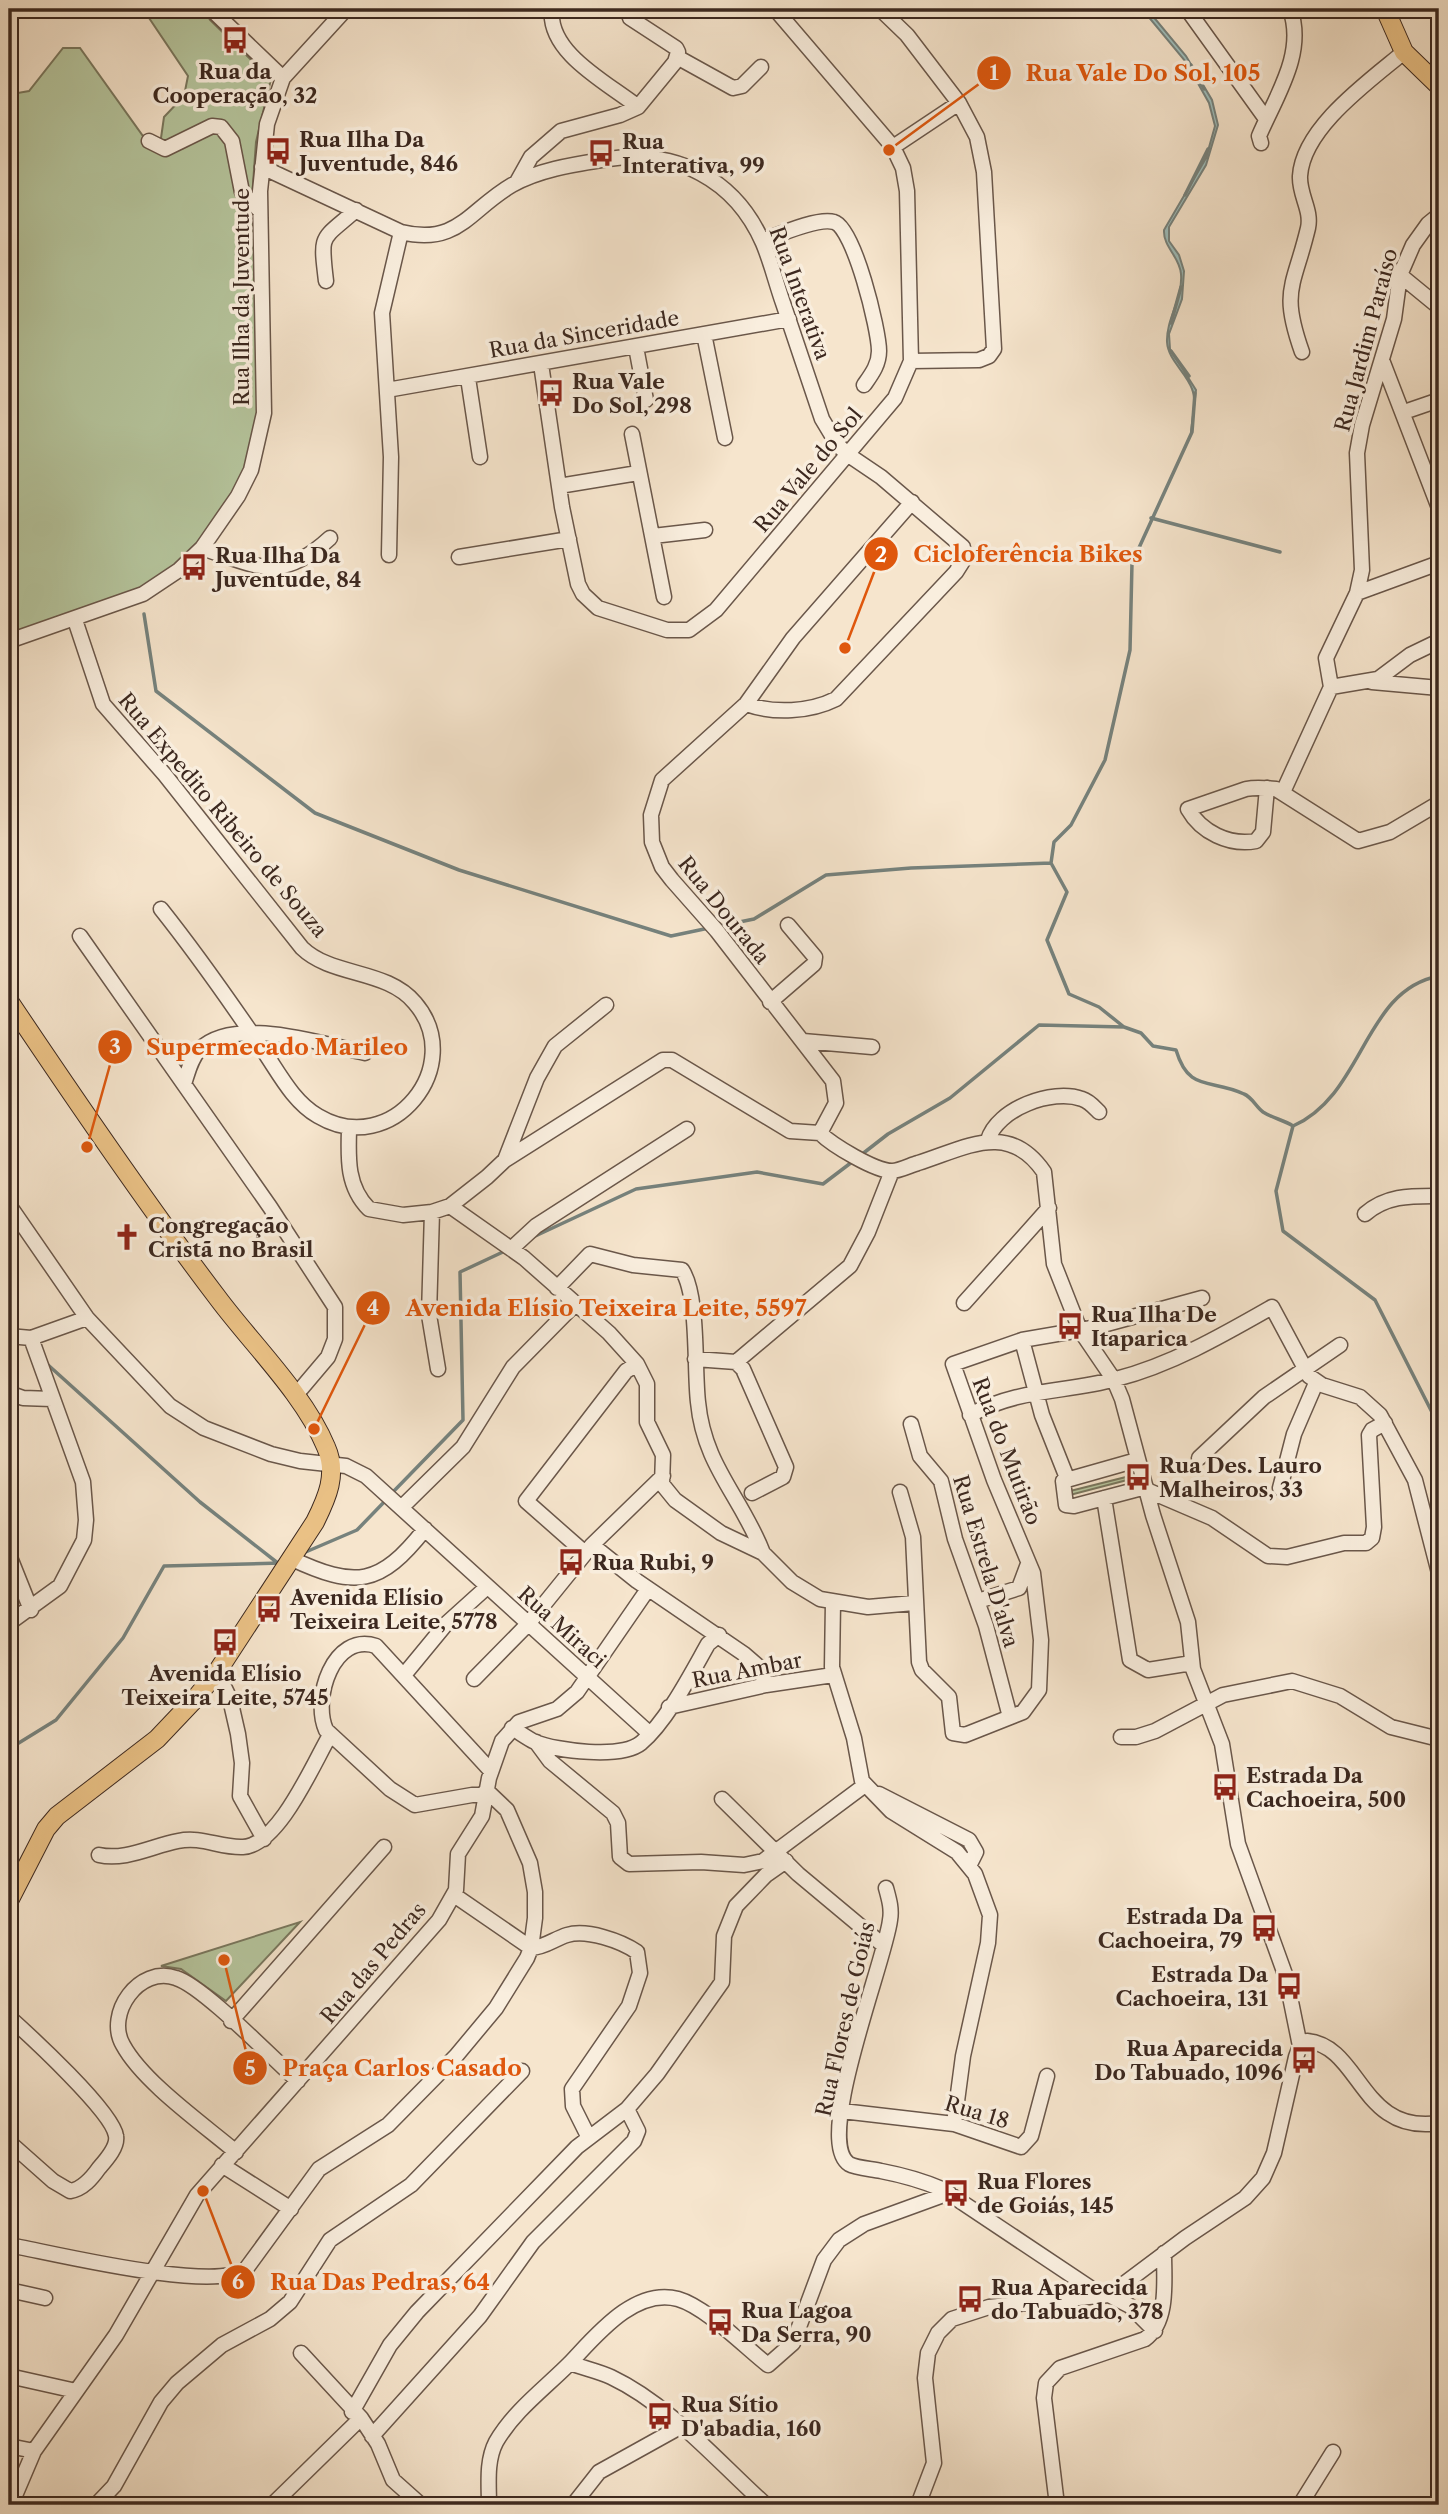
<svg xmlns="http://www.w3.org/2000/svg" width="1448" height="2514" font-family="'Libre Caslon Text',serif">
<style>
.green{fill:#b6c69e;stroke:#79775e;stroke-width:2}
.water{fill:#9dbebc;stroke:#76827d;stroke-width:2}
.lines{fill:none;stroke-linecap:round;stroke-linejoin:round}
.stream{stroke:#76827d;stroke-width:3.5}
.minor-casing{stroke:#6a574a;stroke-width:17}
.major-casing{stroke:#3c281f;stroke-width:20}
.minor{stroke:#f9eede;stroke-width:14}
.major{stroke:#ebc286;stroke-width:18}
.labels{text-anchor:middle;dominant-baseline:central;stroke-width:7;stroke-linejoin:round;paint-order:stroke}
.poi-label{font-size:21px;font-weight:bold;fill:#3c281f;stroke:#f9eede;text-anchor:start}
.street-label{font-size:21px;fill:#3c281f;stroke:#f9eede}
.leader{fill:none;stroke:#df570d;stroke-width:2.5}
.callout-dot{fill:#df570d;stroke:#f9eede;stroke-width:2.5}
.mark-label{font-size:21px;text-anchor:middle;font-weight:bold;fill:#fff}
.callout-label{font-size:23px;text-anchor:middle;font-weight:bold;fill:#df570d;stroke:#f9eede;stroke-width:7;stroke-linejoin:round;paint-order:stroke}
</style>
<rect width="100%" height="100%" fill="#f6e5cd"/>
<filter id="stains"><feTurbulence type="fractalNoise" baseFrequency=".00286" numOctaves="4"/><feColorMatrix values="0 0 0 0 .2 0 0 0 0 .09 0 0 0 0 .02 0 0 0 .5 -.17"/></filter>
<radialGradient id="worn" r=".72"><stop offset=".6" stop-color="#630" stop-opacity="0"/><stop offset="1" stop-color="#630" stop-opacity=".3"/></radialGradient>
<path class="green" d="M 143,9 L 204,9 L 210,20 L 271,79 L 256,142 L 252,198 L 222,122 L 160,145 L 164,117 L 184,96 L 188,76 Z
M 63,48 L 80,48 L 153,150 C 178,155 188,147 208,132 L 223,133 L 257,212 L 260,414 L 248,464 L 226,507 L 199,544 L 179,565 L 152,583 L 113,599 L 9,634 L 9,87 L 18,93 L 29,91 Z
M 1130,1476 L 1131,1479 L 1070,1495 L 1070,1491 Z
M 300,1922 L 226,2001 L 181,1969 L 161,1966 Z"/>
<path class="water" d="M 1142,9 L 1147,9 L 1186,56 L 1212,100 L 1218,125 L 1206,165 L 1169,227 L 1169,241 L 1179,255 L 1184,271 L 1182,299 L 1169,334 L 1170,349 L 1196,390 L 1191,432 C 1192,419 1197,401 1192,389 C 1186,372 1168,360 1167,342 C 1166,319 1183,299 1181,274 C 1180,257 1163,247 1164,230 L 1206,158 L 1215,126 L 1209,103 L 1186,62 Z"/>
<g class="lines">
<path class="stream" d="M 1191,65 L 1204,89
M 1185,195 L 1208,149
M 1171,323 L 1181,287
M 1171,351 L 1189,376
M 1151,518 L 1280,552
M 144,614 L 156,691 L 315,813 L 459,870 L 671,936 L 709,928
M 1051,863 L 1054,842 L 1071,825 L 1105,760 L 1130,650 L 1132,563 L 1192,432 L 1195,393
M 1051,863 L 1067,892 L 1047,940 L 1069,994 L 1099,1007 L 1124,1027 L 1141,1033 L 1153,1046 L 1176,1050 C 1189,1093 1210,1078 1244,1094 C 1252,1097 1256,1107 1263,1112 C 1272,1118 1284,1120 1293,1126 C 1365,1094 1363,990 1439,976
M 720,926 L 754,919 L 826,875 L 911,868 L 1051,863
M 1293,1126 L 1276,1191 L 1283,1231 L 1375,1300 L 1439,1426
M 861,1155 L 888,1134 L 950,1098 L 1039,1025 L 1124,1027
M 531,1238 L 636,1189 L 757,1172 L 823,1184 L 852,1162
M 47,1364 L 200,1502 L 279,1564
M 392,1493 L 463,1420 L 460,1272 L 505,1251
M 301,1554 L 357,1530 L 387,1499
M 9,1749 L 56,1720 L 123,1638 L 164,1566 L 281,1563"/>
<defs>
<path id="minor" d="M 211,9 L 283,78
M 552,9 C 547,53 608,83 638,107
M 880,9 L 907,35 L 959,103 L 977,137 L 984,172 L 994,349 L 989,356 L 979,360 L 911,361
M 1187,9 L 1266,119
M 677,57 L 733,88 L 742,86 L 761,67
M 149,141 L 165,149 L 212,126 L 221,127 L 232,141 L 242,192 L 260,211
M 1261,143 L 1259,136 C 1276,96 1306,53 1290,9
M 893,147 L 959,103
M 262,167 L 401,232 C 458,246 469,210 512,185 C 540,169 577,164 608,159 C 676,149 735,179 763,243 C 771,262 776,283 783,303 C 796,342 809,380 822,419 L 837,444 L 847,454 L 881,477 L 963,547 L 963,561 L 956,572 L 836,699 C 810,712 774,714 746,704 L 662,780 L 651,815 L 652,842 L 662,867 L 672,880 L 717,931 L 833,1081 L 836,1103 L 820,1133
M 517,182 L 531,157 L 561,131 L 620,115 L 638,107 L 675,62 L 678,52 L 676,48 L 630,18
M 762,241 C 778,235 818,217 834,222 C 854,227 879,330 879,351 C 879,365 871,375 864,385
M 1400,275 L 1439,307
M 326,281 C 320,232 321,241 356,210
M 704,334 L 725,438
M 636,347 L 646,400
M 1302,352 C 1280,290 1294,287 1308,228 C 1312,210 1299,195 1300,176 C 1303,128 1368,82 1404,52
M 1382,360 L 1439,508
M 541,364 L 562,507 L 578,584 L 583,594 L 598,608 L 667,630 L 689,630 L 716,610 L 895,398 L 911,361 L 907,191 L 903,168 L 893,147 L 775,9
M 468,378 L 480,457
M 387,390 L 789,319
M 1404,412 L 1439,400
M 632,434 L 664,597
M 559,486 L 638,473
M 653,536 L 705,530
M 202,548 C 259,567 281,583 330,538
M 389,555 L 391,457 L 382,313 L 401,232
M 459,557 L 569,539
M 1357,593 L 1439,563
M 75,620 L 103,704 L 165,775 L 302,948 C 332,977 387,969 415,1003 C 468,1065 392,1160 318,1116 C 292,1101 278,1071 261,1047 C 229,1000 196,953 161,909
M 9,641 L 143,594 L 179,570 L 202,548 L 238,496 L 251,470 L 264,413 L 260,191 L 267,124 L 283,78 L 346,9
M 1372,682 L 1439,688
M 1331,687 L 1326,658 L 1357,593 L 1362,570 L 1357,453 L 1362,425 L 1394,319 L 1400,275 L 1413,245 L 1428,224 L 1439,215
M 746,704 L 793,638 L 912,502
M 1267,788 L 1263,832 L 1256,841 C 1229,846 1201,832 1188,809 L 1246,789 C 1256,787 1266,788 1276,789 L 1358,841 L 1390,832 L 1439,803
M 1283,792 L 1331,687 L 1378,679 L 1410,655 L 1439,641
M 80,936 L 270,1207 L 335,1307 L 335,1339 L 328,1357 L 295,1396
M 9,947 L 9,951
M 770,1002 L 814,964 L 815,957 L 788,925
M 803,1041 L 872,1047
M 184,1084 C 188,1072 191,1058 200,1049 C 236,1015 322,1044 365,1053
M 349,1130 C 348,1159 347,1187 369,1209 L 403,1215 L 432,1212 L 450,1206 L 487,1177 L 505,1160 L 537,1078 L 555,1046 L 606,1005
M 820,1133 C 832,1145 875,1171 892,1171 C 899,1171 911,1165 918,1163 C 966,1148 1008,1120 1044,1172 L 1054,1264 L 1080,1330 L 1114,1380 L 1122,1399 L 1153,1515 L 1188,1622 L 1193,1669 L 1222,1744 L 1238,1844 L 1286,1977 L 1300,2046
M 988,1140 C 997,1109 1052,1088 1082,1099 C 1089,1101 1094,1107 1099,1112
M 505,1160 L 663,1060 L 672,1060 L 790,1131 L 820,1133
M 9,1205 L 87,1318 L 170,1406 L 204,1428 L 271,1454 L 300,1461 L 346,1466 L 366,1476 L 649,1733
M 450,1206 L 524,1258 L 609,1333 L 637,1364 L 647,1384 L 647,1422 L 663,1455 L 662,1484 L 675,1500 L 721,1533 L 763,1553 L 792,1582 L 820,1599 L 868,1607 L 914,1603
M 432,1212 L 429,1315 L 438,1369
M 1365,1214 C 1387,1195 1411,1196 1439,1196
M 511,1249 L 536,1226 L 687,1129
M 557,1288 L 590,1254 L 633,1265 L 682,1270 C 699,1296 694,1368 698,1402 C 704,1466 741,1496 763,1553
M 964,1303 L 1049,1208
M 9,1336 L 31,1338 L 87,1318
M 1022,1340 L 1042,1415 L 1067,1478
M 695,1359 L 736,1362 L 743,1369 L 786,1467 L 783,1477 L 752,1493
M 736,1362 L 850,1266 L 868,1232 L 892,1171
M 9,1393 L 23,1398 L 52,1399
M 970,1415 C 1020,1388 1064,1393 1116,1379 C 1171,1365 1223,1335 1272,1307 L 1309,1376 L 1322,1385 L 1360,1397 L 1380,1415 L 1415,1480 L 1439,1573
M 911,1424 L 920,1456 L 941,1481 L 955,1539 L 986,1626 L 1010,1717
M 1199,1458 L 1264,1397 L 1340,1345
M 1137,1460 L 1063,1481 L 1066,1505 L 1074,1506 L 1146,1487
M 1280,1488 L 1294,1434 L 1316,1383
M 1149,1491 L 1212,1518 L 1268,1556 L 1287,1557 L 1344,1543 L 1366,1543 L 1372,1538 L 1374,1527 L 1369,1435 L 1372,1430 L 1385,1423
M 900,1492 L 913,1537 L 919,1662 L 922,1670 L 949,1697 L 953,1733 L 965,1735 L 1023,1712 L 1039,1690 L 1041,1640 L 1033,1573 L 994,1480 L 953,1364 L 1022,1340 L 1092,1328 L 1202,1298
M 1104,1498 L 1130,1660 L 1148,1670 L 1192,1663
M 402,1507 L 463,1447 L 513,1367 L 575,1304
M 592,1545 L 637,1581 L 744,1654 L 759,1667 L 766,1685
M 585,1553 L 526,1501 L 626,1371 L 637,1364
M 9,1555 L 31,1610
M 290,1558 C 356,1589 380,1586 425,1529
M 978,1601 L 1019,1588 L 1028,1564
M 833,1602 L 832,1667 L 854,1738 L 862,1781 L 891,1811 L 957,1852 L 975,1874 L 990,1915 L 988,1943 L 963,2056 L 954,2124
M 9,1623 L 60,1586 L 84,1540 L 86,1520 L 83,1482 L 31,1338
M 217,1672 L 230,1699 L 238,1734 L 242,1763 L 240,1796 L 264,1839
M 404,1675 L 446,1624 L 487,1587
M 474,1679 L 528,1624 L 592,1545 L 663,1476
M 669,1707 L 766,1685 L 833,1675
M 512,1728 C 519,1732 527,1738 535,1742 C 557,1751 621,1759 641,1743 C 667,1721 691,1674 708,1644 L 719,1635
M 1121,1737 L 1136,1737 L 1155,1731 L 1223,1695 L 1292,1681 L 1340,1696 L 1391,1727 L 1439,1739
M 536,1742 L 550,1761 L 613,1813 L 618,1823 L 620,1857 L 629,1864 L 701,1862 L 744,1865 L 763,1861 L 865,1785
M 879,1794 L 969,1840 L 976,1852 L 969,1866
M 485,1795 L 472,1795 L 415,1805 L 390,1789 L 326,1730 C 312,1699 333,1632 376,1646 L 491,1771
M 722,1799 L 798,1874 L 883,1945
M 99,1855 C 125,1861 152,1846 178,1841 C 202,1836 220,1848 243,1847 C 279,1845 313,1764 330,1735
M 886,1888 C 889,1899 892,1909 890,1920 C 886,1959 813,2140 849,2164 C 856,2168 872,2169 881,2171 C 902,2175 923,2181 942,2189 L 1101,2295
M 454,1895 L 531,1948 C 546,1947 554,1939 567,1935 C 587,1929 621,1941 637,1952 L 640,1973 L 629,2006 L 572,2089 L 573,2106 L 588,2136
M 9,2017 C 29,2035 113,2112 116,2136 C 118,2147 106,2160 99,2168 C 92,2178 83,2189 70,2191 L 53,2181 L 9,2142
M 231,2021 L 384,1847
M 842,2111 L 954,2124 L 1021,2147 L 1031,2136 L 1047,2076
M 236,2152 C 203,2124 143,2082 123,2045 C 105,2014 139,1965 176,1978 C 203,1986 273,2059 298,2081
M 222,2165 L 291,2209
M 9,2245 C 53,2253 215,2293 246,2269 L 319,2169 L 388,2125 L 456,2056 L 496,2008 L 527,1958 L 531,1948 L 535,1918 L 535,1892 L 530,1863 L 507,1810 L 486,1790
M 9,2290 L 45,2298
M 1109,2295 L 1130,2306 L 1155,2331
M 301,2353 L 361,2418 L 378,2444 L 393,2480 L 421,2505
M 570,2363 C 583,2368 598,2371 611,2377 C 670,2405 718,2462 766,2505
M 9,2376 L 76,2391
M 352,2412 L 390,2345 L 417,2312 L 577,2147 L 627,2109 L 657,2074 L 722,1982 L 724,1936 L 736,1906 L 766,1875 L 786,1861
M 372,2436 L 480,2316 L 533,2242 L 634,2141 L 638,2131 L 627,2109
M 9,2446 L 34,2451
M 11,2505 L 34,2451 L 116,2335 L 197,2195 L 439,1920 L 456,1890 L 458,1854 L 482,1816 L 489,1778 L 502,1741 L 519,1722 L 557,1709 L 577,1692 L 648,1589
M 96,2505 L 114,2486 L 161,2402 L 177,2383 L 222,2345 L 270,2319 L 290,2302 L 330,2240 L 411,2185 L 522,2071
M 272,2505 L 361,2418
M 489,2505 C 489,2485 486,2461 496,2442 C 514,2411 544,2389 569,2364 C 595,2337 634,2287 678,2299 C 706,2307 745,2347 768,2365 L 793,2343 L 824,2260 L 839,2240 L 864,2224 L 949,2193
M 573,2505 L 599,2472 L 680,2427
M 918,2505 L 934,2463 L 925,2378 L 928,2353 L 938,2333 L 952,2319 L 989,2307 L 1109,2295 L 1185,2238 L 1245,2198 L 1263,2178 L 1274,2153 L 1296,2057 L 1300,2046 L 1307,2041 C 1361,2046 1360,2135 1439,2123
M 1057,2505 L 1044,2398 L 1046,2383 L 1060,2368 L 1145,2339 C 1169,2322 1164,2280 1164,2253
M 1300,2505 L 1333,2452"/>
<path id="major" d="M 1385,9 L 1404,52 L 1439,86
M 9,1001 C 76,1101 144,1201 217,1297 C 251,1343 304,1394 326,1447 C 338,1474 327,1498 315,1522 L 217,1672 L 194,1700 L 157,1739 L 57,1816 L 46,1829 L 9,1901"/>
</defs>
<use href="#minor" class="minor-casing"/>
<use href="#major" class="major-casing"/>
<use href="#minor" class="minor"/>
<use href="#major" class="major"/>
</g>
<defs>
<symbol id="bus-bare" viewBox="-9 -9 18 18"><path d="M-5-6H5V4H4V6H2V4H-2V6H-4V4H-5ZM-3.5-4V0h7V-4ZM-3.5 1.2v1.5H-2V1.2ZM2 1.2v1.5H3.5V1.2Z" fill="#8f2418" stroke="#f9eede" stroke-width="2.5" paint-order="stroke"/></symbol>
<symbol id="church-bare" viewBox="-9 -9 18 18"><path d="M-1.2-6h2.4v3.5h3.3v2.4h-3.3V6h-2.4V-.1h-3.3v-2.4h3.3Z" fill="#8f2418" stroke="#f9eede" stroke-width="2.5" paint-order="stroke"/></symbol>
</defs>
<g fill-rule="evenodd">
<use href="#bus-bare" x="216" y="21" width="38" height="38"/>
<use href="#bus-bare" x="259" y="132" width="38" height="38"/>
<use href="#bus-bare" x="582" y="134" width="38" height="38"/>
<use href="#bus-bare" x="532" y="374" width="38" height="38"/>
<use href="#bus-bare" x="175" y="548" width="38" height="38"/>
<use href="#church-bare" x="108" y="1218" width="38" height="38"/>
<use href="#bus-bare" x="1051" y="1307" width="38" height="38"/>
<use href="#bus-bare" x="1119" y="1458" width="38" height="38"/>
<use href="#bus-bare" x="552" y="1543" width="38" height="38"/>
<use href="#bus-bare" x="250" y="1590" width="38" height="38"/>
<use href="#bus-bare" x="206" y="1623" width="38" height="38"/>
<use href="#bus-bare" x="1206" y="1768" width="38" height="38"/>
<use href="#bus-bare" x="1245" y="1909" width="38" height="38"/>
<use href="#bus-bare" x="1270" y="1967" width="38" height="38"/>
<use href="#bus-bare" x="1285" y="2041" width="38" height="38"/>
<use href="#bus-bare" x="937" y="2174" width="38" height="38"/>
<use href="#bus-bare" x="951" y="2280" width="38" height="38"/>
<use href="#bus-bare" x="701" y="2303" width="38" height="38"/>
<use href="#bus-bare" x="641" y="2397" width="38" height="38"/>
</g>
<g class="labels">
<g class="poi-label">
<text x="235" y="71" text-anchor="middle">Rua da<tspan x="235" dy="24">Cooperação, 32</tspan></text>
<text x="299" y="139">Rua Ilha Da<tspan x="299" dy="24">Juventude, 846</tspan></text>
<text x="622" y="141">Rua<tspan x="622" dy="24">Interativa, 99</tspan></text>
<text x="572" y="381">Rua Vale<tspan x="572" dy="24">Do Sol, 298</tspan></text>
<text x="215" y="555">Rua Ilha Da<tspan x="215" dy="24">Juventude, 84</tspan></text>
<text x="148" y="1225">Congregação<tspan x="148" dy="24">Cristã no Brasil</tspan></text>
<text x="1091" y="1314">Rua Ilha De<tspan x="1091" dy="24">Itaparica</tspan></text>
<text x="1159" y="1465">Rua Des. Lauro<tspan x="1159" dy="24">Malheiros, 33</tspan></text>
<text x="592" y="1562">Rua Rubi, 9</text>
<text x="290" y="1597">Avenida Elísio<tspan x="290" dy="24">Teixeira Leite, 5778</tspan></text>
<text x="225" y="1673" text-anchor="middle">Avenida Elísio<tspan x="225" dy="24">Teixeira Leite, 5745</tspan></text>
<text x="1246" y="1775">Estrada Da<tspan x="1246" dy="24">Cachoeira, 500</tspan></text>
<text x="1243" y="1916" text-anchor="end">Estrada Da<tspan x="1243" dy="24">Cachoeira, 79</tspan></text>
<text x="1268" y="1974" text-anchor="end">Estrada Da<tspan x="1268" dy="24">Cachoeira, 131</tspan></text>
<text x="1283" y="2048" text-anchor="end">Rua Aparecida<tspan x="1283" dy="24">Do Tabuado, 1096</tspan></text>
<text x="977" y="2181">Rua Flores<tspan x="977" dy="24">de Goiás, 145</tspan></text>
<text x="991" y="2287">Rua Aparecida<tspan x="991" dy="24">do Tabuado, 378</tspan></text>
<text x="741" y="2310">Rua Lagoa<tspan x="741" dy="24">Da Serra, 90</tspan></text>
<text x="681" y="2404">Rua Sítio<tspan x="681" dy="24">D'abadia, 160</tspan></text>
</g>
<g class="street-label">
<text transform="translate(800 293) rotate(70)">Rua Interativa</text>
<text transform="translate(241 297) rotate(-90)">Rua Ilha da Juventude</text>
<text transform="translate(584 334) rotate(-10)">Rua da Sinceridade</text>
<text transform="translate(1366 340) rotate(-75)">Rua Jardim Paraíso</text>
<text transform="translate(808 470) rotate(-50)">Rua Vale do Sol</text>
<text transform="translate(223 815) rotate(50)">Rua Expedito Ribeiro de Souza</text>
<text transform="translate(724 910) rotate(51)">Rua Dourada</text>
<text transform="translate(1007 1451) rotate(69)">Rua do Mutirão</text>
<text transform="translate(986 1561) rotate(73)">Rua Estrela D'alva</text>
<text transform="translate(562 1627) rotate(42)">Rua Miraci</text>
<text transform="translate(747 1670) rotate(-11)">Rua Ambar</text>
<text transform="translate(373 1963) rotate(-50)">Rua das Pedras</text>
<text transform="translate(845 2019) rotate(-77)">Rua Flores de Goiás</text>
<text transform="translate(977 2112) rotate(17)">Rua 18</text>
</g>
</g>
<path class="leader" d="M889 150L994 73M845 648L881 554M87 1147L115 1047M314 1429L373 1308M224 1960L250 2068M203 2191L238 2282"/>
<g class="callout-dot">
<circle cx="889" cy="150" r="7"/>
<circle cx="845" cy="648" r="7"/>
<circle cx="87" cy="1147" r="7"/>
<circle cx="314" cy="1429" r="7"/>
<circle cx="224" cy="1960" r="7"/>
<circle cx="203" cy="2191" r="7"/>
<circle cx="994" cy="73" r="18"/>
<circle cx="881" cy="554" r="18"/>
<circle cx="115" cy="1047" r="18"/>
<circle cx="373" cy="1308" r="18"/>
<circle cx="250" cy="2068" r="18"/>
<circle cx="238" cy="2282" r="18"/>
</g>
<g class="mark-label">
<text x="994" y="80">1</text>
<text x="881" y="562">2</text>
<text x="115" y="1054">3</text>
<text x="373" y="1315">4</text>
<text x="250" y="2076">5</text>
<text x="238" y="2289">6</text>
</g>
<g class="callout-label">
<text x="1143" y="81">Rua Vale Do Sol, 105</text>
<text x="1028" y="562">Cicloferência Bikes</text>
<text x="277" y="1055">Supermecado Marileo</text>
<text x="606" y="1316">Avenida Elísio Teixeira Leite, 5597</text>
<text x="402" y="2076">Praça Carlos Casado</text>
<text x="380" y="2290">Rua Das Pedras, 64</text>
</g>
<rect width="1448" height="2514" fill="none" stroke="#f6e5cd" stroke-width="35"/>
<rect x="10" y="10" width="1427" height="2493" fill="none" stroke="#3c281f" stroke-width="3.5"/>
<rect x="18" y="18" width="1413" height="2479" fill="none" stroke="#3c281f" stroke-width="2"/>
<rect width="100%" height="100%" filter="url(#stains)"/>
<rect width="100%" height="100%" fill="url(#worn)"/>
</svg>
